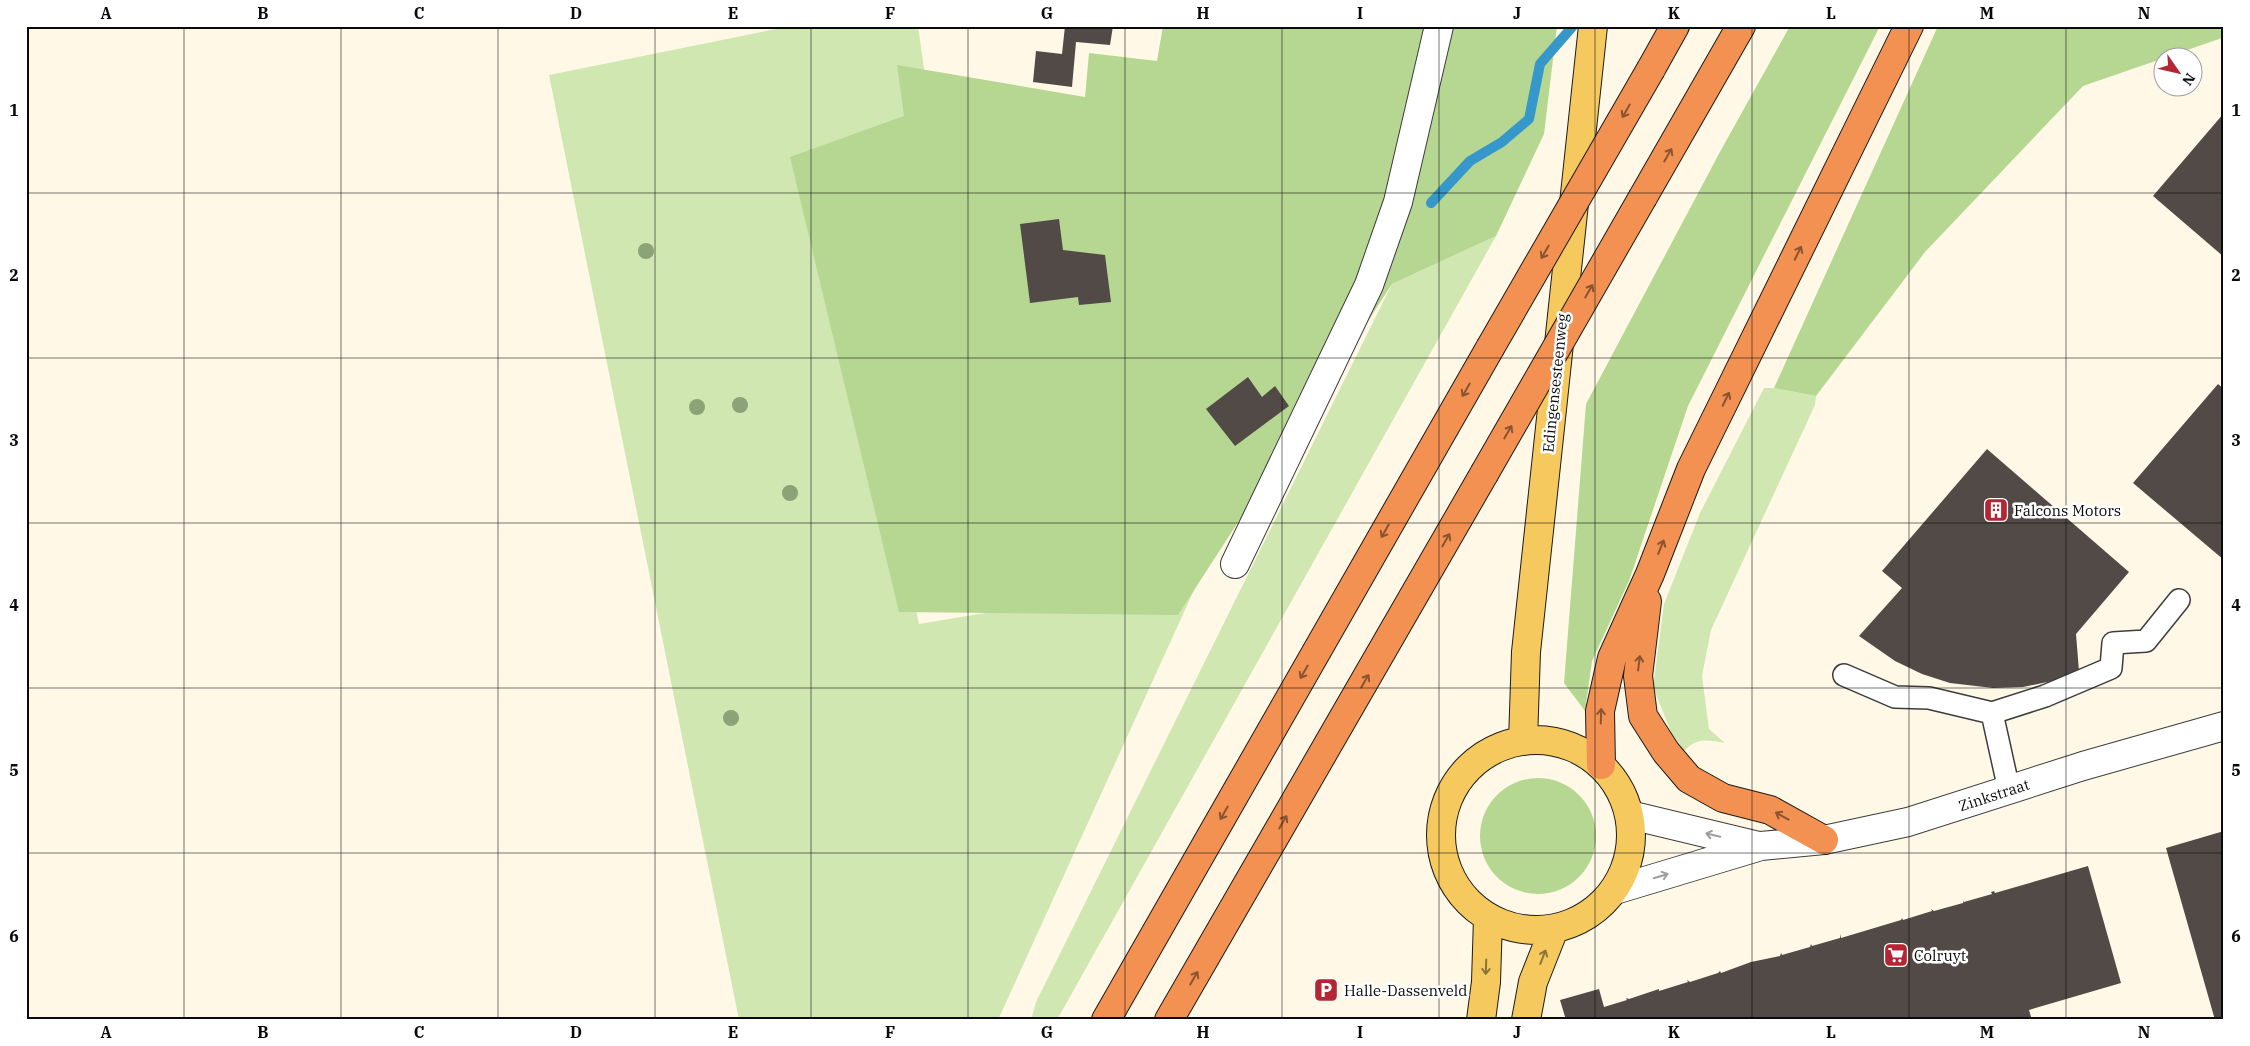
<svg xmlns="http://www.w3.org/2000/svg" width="2250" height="1046" font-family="'IBM Plex Serif',serif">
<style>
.green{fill:#d1e7b2}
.forest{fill:#b5d792}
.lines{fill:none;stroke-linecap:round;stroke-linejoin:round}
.stream{stroke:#3597ca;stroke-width:10}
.building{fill:#524a46}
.service-casing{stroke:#3d3d3d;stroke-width:24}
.minor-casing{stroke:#3d3d3d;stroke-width:30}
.primary-casing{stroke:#1b1b1b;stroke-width:30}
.motorway-casing{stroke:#1b1b1b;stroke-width:30}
.service{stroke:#fff;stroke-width:21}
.minor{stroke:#fff;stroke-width:28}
.primary{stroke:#f6c95f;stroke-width:28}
.motorway{stroke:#f29151;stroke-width:28}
.motorway-bridge-casing{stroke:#1b1b1b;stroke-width:30;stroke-linecap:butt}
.motorway-bridge{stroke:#f29151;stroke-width:28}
.tree{fill:#8ca377}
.oneway{stroke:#8a5431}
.oneway2{stroke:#9d9d9d}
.oneway3{stroke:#8c7339}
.grid{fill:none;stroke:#0a0a0a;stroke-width:1;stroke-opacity:0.55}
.labels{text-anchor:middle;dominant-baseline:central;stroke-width:5;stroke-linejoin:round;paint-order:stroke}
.street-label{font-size:15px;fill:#0a0a0a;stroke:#fff}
.poi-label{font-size:15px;fill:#0a0a0a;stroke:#fff;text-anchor:start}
.neatline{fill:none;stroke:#0a0a0a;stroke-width:2}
.grid-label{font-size:16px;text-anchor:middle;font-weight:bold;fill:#0a0a0a}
</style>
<rect width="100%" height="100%" fill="#fff8e6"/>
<path class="green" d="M 791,26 L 918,26 L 933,132 L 819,167 L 919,624 L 1200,577 L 998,1020 L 739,1020 L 549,75 Z
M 1496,236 L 1057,1020 L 1031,1020 L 1036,1002 L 1392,284 Z
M 1764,388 L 1774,388 L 1816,396 L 1815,405 L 1711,630 L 1702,676 L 1709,729 L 1725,743 C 1708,740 1697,737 1684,751 L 1671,732 L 1653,687 L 1664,604 L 1700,513 Z"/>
<path class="forest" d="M 1163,26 L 1557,26 L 1544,134 L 1496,236 L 1392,284 L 1178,615 L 899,612 L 790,157 L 904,116 L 897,65 L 1085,97 L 1089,53 L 1157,61 Z
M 1790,26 L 1880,26 L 1688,406 L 1629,581 L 1592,661 L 1585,711 L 1564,683 L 1586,404 L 1721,150 Z
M 1938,26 L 2220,26 L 2222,38 L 2083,86 L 1925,252 L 1816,396 L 1774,388 Z
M1480 836a58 58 0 1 1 116 0a58 58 0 1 1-116 0Z"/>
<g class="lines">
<path class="stream" d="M 1431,203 L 1470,161 L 1502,142 L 1529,119 L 1540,64 L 1573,26"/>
</g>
<path class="building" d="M 1065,26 L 1113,26 L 1110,45 L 1076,42 L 1072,87 L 1033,82 L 1036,51 L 1062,54 Z
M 2224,113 L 2224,257 L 2153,196 Z
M 1059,219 L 1063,250 L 1105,255 L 1111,302 L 1079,305 L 1078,297 L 1030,303 L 1020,224 Z
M 1248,377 L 1262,397 L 1275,386 L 1289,406 L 1235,446 L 1206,409 Z
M 2218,384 L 2224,389 L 2224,560 L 2133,483 Z
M 1987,449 L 2129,572 L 2076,634 L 2079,671 L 2052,681 L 2023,687 L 1993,688 L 1950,683 L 1922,674 L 1895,661 L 1859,636 L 1902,588 L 1882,571 Z
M 2224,831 L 2224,1020 L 2215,1020 L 2166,848 Z
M 2088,866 L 2121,983 L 2029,1010 L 2032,1020 L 1566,1020 L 1560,1000 L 1599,989 L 1604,1007 L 1627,1000 L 1626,998 L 1629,999 L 1659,989 L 1659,991 L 1688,982 L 1687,980 L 1690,982 L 1718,973 L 1720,971 L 1721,973 L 1751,962 L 1780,956 L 1781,953 L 1782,955 L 1810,947 L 1811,944 L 1812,946 L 1840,938 L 1840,934 L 1841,938 L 1901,920 L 1902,918 L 1903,920 L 1932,911 L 1931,909 L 1934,911 L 1963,903 L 1964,900 L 1964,902 L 1992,894 L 1991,892 L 1994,891 L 1995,893 Z"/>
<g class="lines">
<defs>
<path id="service" d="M 1844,675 L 1895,697 L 1929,698 L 1992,713 L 2045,696 L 2111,668 L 2113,643 L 2146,641 L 2179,600
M 1992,713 L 2009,790"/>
<path id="minor" d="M 1235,564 L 1369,285 L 1398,202 L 1439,26
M 1630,815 L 1759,846
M 1615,890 L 1761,846 L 1824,840 L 1908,822 L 2083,766 L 2224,726"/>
<path id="primary" d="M1441 835a95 95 0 1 1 190 0a95 95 0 1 1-190 0Z
M 1523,741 L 1526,652 L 1593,26
M 1481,1020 L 1486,982 L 1488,918
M 1526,1020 L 1533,982 L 1554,929"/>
<path id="motorway" d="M 1651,69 L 1675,26
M 1643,197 L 1741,26
M 1647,601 L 1638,676 L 1643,716 L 1666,752 L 1689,779 L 1723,798 L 1770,810 L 1824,840
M 1601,765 L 1600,711 L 1612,658 L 1650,574 L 1691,469 L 1909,26
M 1106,1020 L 1490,348
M 1169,1020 L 1484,474"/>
</defs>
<use href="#service" class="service-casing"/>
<use href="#minor" class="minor-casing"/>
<use href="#primary" class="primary-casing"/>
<use href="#motorway" class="motorway-casing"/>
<use href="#service" class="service"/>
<use href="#minor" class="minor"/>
<use href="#primary" class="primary"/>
<use href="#motorway" class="motorway"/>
<defs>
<path id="motorway-bridge" d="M 1490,348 L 1651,69
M 1484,474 L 1643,197"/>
</defs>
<use href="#motorway-bridge" class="motorway-bridge-casing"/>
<use href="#motorway-bridge" class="motorway-bridge"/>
</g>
<g class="tree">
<circle cx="646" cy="251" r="8"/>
<circle cx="740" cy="405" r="8"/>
<circle cx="697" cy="407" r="8"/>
<circle cx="790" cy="493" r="8"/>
<circle cx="731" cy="718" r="8"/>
</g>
<defs><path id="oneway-shaft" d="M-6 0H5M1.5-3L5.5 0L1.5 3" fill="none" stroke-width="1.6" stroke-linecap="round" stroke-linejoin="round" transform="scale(1.25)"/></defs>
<g class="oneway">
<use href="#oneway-shaft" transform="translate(1626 111) rotate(120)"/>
<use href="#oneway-shaft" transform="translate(1668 155) rotate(-60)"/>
<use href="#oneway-shaft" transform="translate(1545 252) rotate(120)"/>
<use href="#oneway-shaft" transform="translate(1798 253) rotate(-64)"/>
<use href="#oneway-shaft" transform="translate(1589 291) rotate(-60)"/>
<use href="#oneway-shaft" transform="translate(1466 390) rotate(120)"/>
<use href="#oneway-shaft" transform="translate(1726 399) rotate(-64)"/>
<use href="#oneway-shaft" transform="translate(1508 432) rotate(-60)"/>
<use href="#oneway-shaft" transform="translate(1385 531) rotate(120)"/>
<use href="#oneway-shaft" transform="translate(1446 540) rotate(-60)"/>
<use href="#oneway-shaft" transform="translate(1661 547) rotate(-68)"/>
<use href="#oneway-shaft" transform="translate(1639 663) rotate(-83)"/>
<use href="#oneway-shaft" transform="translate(1304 672) rotate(120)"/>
<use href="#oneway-shaft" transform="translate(1365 681) rotate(-60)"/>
<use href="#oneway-shaft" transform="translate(1601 716) rotate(-88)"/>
<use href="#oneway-shaft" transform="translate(1224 813) rotate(120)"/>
<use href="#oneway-shaft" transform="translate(1782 816) rotate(-151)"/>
<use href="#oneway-shaft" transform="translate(1283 822) rotate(-60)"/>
<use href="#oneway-shaft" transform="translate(1194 978) rotate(-60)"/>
</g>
<g class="oneway2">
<use href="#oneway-shaft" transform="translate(1713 835) rotate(-167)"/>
<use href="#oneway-shaft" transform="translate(1661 876) rotate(-17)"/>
</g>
<g class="oneway3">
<use href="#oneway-shaft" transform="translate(1543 957) rotate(-69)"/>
<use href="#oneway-shaft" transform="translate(1486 967) rotate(92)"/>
</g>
<path class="grid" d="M 184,26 L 184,1020M 341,26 L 341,1020M 498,26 L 498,1020M 655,26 L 655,1020M 811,26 L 811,1020M 968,26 L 968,1020M 1125,26 L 1125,1020M 1282,26 L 1282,1020M 1439,26 L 1439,1020M 1595,26 L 1595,1020M 1752,26 L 1752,1020M 1909,26 L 1909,1020M 2066,26 L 2066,1020M 26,193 L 2224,193M 26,358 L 2224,358M 26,523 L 2224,523M 26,688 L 2224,688M 26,853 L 2224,853"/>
<defs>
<symbol id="building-square" viewBox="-11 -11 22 22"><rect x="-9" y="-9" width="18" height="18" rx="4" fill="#b52635" stroke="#fff"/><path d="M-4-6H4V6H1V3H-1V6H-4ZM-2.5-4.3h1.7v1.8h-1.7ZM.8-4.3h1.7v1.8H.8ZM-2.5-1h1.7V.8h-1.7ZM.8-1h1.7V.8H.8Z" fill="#fff"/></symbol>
<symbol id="supermarket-square" viewBox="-11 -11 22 22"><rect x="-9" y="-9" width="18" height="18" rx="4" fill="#b52635" stroke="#fff"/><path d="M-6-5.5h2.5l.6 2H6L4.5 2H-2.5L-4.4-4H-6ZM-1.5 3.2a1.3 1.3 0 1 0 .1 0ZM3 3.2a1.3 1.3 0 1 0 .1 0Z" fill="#fff"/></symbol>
<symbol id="parking-square" viewBox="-11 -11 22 22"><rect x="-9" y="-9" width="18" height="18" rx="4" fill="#b52635" stroke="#fff"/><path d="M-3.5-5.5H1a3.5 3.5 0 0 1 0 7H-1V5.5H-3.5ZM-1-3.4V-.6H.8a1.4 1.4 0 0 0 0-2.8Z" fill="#fff"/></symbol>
</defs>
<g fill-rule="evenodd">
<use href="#building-square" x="1982" y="496" width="28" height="28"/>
<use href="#supermarket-square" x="1882" y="941" width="28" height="28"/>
<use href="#parking-square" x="1312" y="976" width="28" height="28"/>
</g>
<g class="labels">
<g class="street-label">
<text transform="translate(1555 383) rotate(-84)">Edingensesteenweg</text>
<text transform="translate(1994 795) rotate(-18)">Zinkstraat</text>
</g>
<g class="poi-label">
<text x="2014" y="510">Falcons Motors</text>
<text x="1914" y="955">Colruyt</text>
<text x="1344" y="990">Halle-Dassenveld</text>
</g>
</g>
<rect width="2250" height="1046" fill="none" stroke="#ffffff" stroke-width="55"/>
<g transform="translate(2178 72) rotate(124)"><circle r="24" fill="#ffffff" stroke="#9d9d9d"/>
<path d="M0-4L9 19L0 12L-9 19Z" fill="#b52635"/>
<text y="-8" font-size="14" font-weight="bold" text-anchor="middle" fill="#0a0a0a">N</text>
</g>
<rect x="28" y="28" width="2194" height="990" class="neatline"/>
<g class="grid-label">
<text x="106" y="19">A</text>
<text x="263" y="19">B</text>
<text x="419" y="19">C</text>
<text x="576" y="19">D</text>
<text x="733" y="19">E</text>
<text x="890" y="19">F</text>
<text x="1047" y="19">G</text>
<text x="1203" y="19">H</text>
<text x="1360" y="19">I</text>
<text x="1517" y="19">J</text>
<text x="1674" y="19">K</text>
<text x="1831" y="19">L</text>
<text x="1987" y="19">M</text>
<text x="2144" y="19">N</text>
<text x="14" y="116">1</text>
<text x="2236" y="116">1</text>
<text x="14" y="281">2</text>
<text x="2236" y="281">2</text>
<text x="14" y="446">3</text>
<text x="2236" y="446">3</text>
<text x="14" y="611">4</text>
<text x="2236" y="611">4</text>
<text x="14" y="776">5</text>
<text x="2236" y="776">5</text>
<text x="14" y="942">6</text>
<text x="2236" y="942">6</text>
<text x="106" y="1038">A</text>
<text x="263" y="1038">B</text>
<text x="419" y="1038">C</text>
<text x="576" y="1038">D</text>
<text x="733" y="1038">E</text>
<text x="890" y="1038">F</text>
<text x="1047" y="1038">G</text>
<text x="1203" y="1038">H</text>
<text x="1360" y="1038">I</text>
<text x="1517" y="1038">J</text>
<text x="1674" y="1038">K</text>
<text x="1831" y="1038">L</text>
<text x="1987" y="1038">M</text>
<text x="2144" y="1038">N</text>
</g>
</svg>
